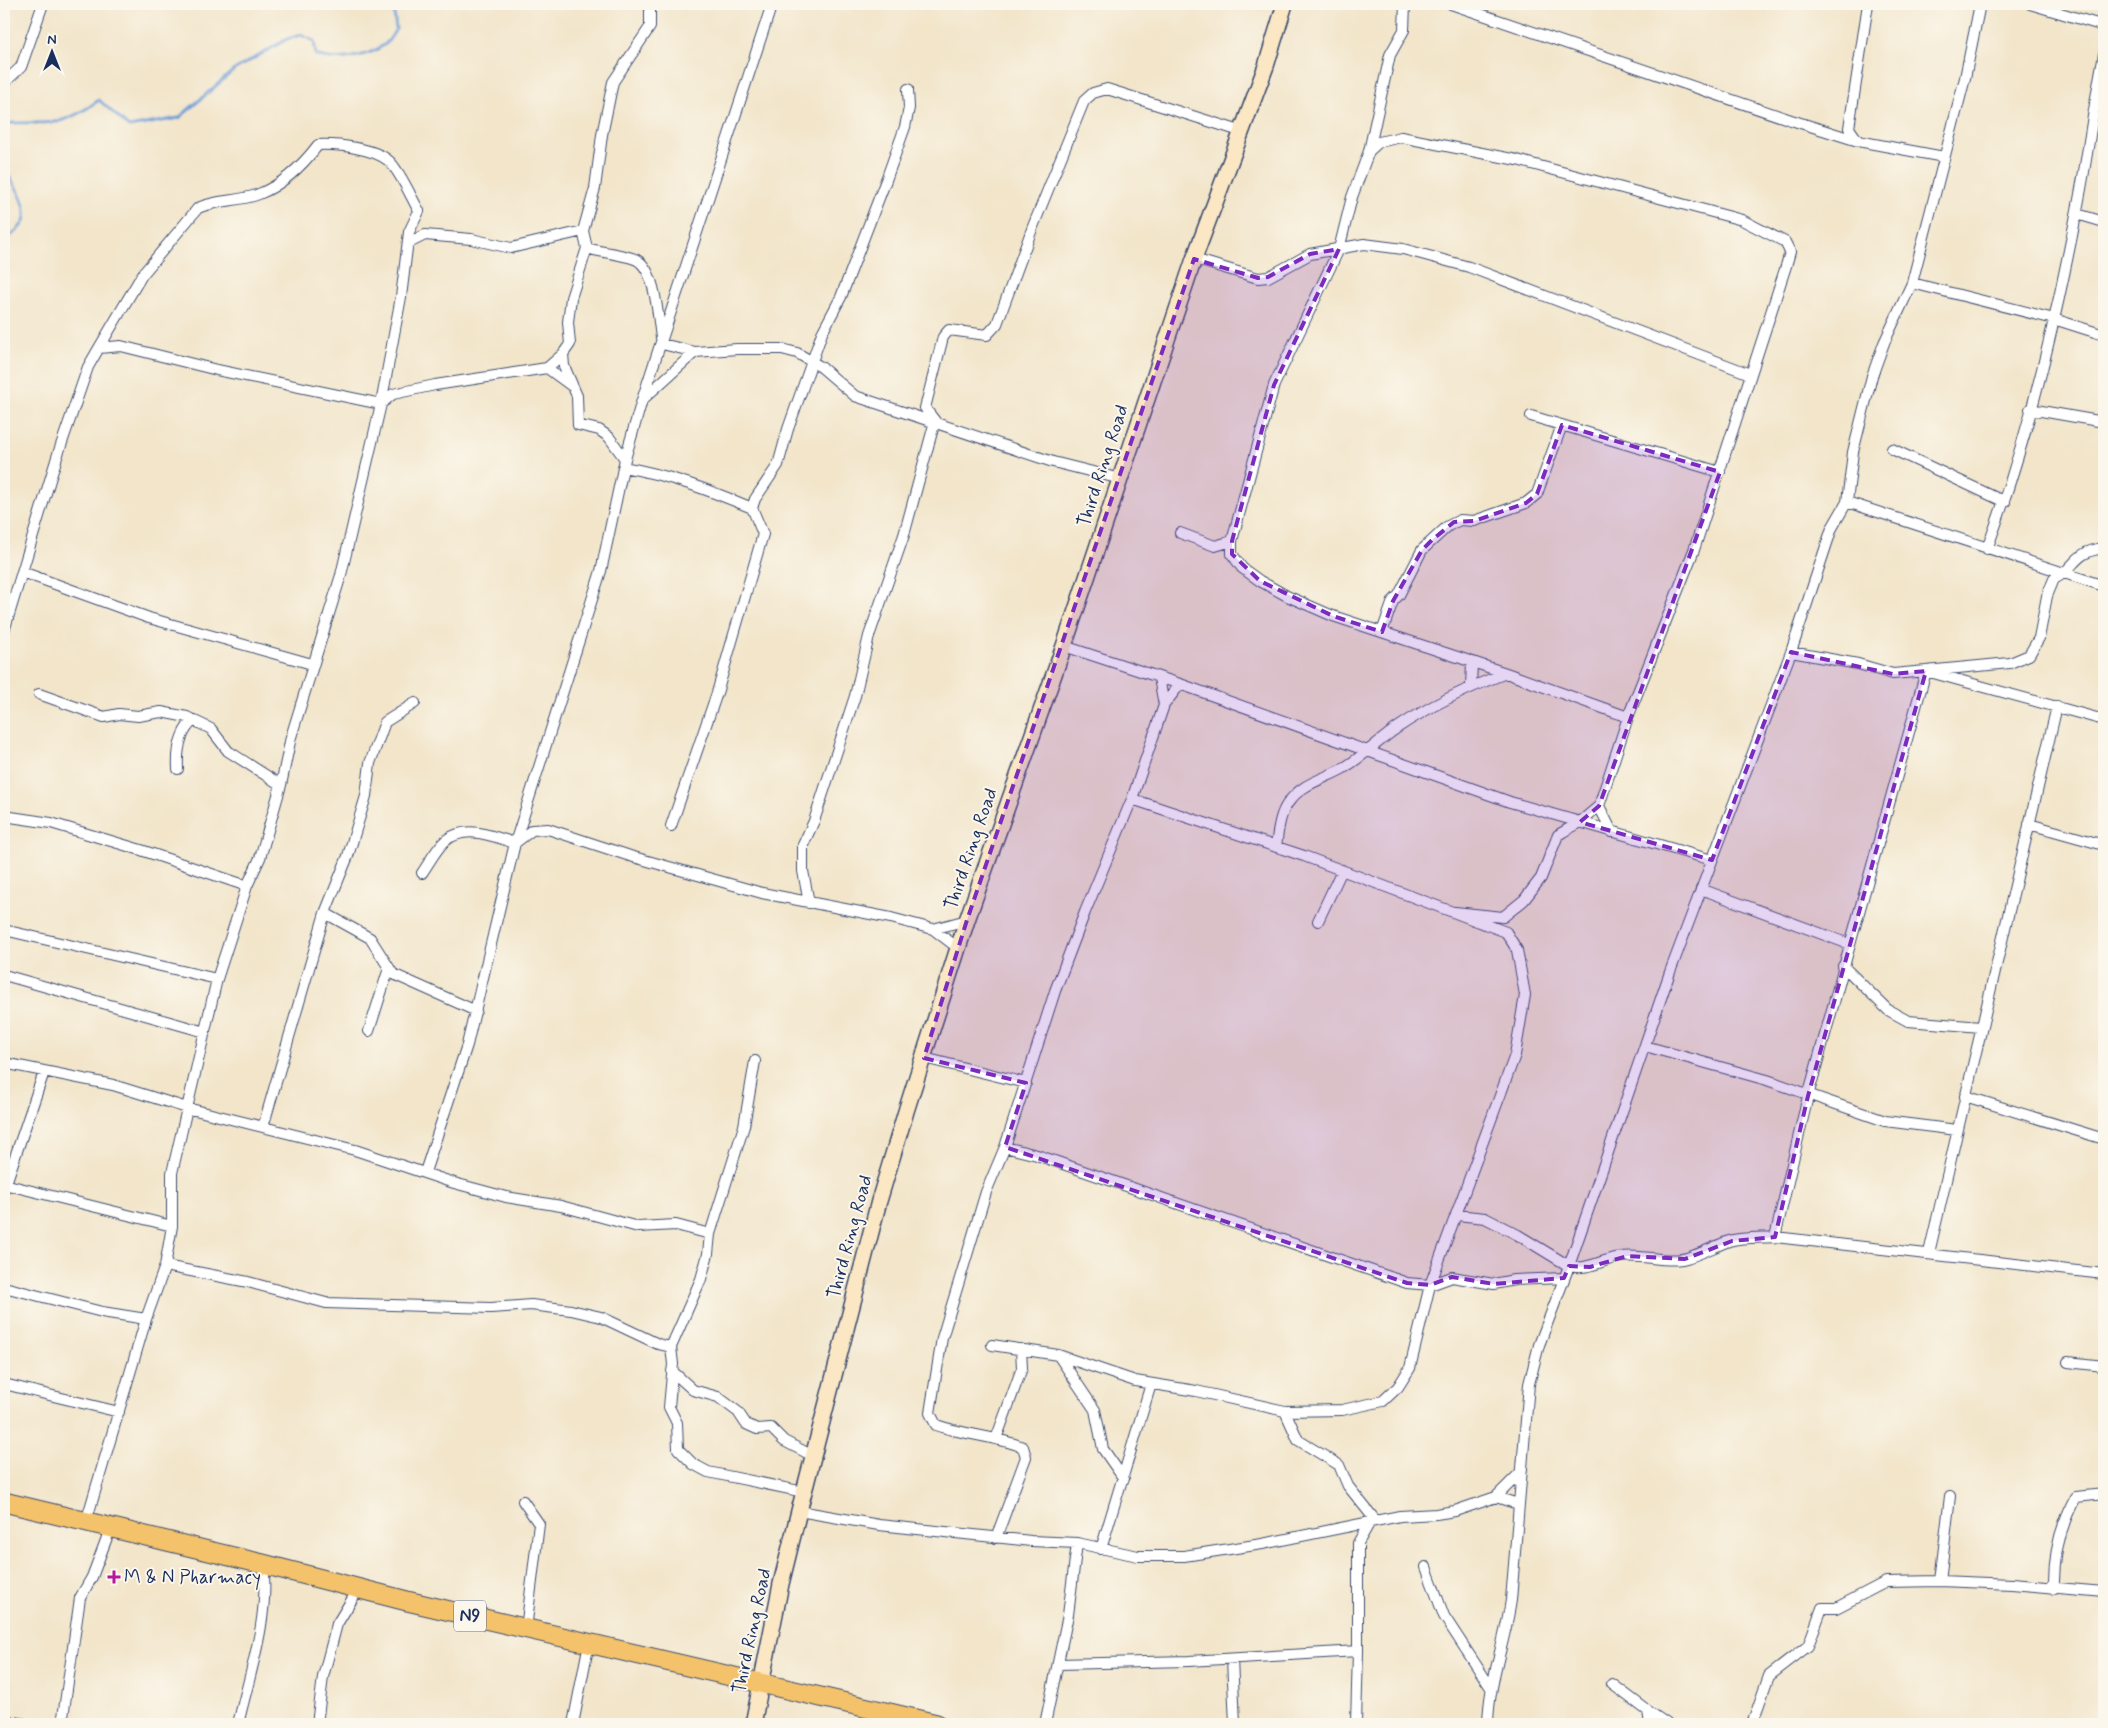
<svg xmlns="http://www.w3.org/2000/svg" width="2108" height="1728" font-family="Mynerve,sans-serif">
<style>
.lines{fill:none;stroke-linecap:round;stroke-linejoin:round}
.stream{stroke:#6e9ed7;stroke-width:3}
.street-casing{stroke:#3b4a6e;stroke-width:12}
.secondary-casing{stroke:#3b4a6e;stroke-width:18}
.highway-casing{stroke:#3b4a6e;stroke-width:21}
.street{stroke:#fff;stroke-width:10}
.secondary{stroke:#fbe7c3;stroke-width:15}
.highway{stroke:#f4c26a;stroke-width:19}
.marked{fill:#7b2cbf;fill-opacity:0.2;stroke:#7b2cbf;stroke-width:4;stroke-dasharray:10 6;stroke-linejoin:round}
.poi-dot{fill:#b5179e;stroke:#fbf7ec;stroke-width:2}
.labels{text-anchor:middle;dominant-baseline:central;stroke-width:4;stroke-linejoin:round;paint-order:stroke}
.shield{fill:#fbf7ec;stroke:#5e6b89;stroke-width:1}
.shield-label{font-size:18px;font-weight:bold;fill:#1b2f5e}
.street-label{font-size:19px;fill:#1b2f5e;stroke:#fbf7ec}
.poi-label{font-size:19px;fill:#1b2f5e;stroke:#fbf7ec;text-anchor:start}
</style>
<rect width="100%" height="100%" fill="#fbf7ec"/>
<filter id="ink" filterUnits="userSpaceOnUse"><feTurbulence type="fractalNoise" baseFrequency=".02" numOctaves="2"/><feDisplacementMap in="SourceGraphic" scale="10" xChannelSelector="R" yChannelSelector="G"/><feConvolveMatrix kernelMatrix="1 2 1 2 8 2 1 2 1" color-interpolation-filters="sRGB"/></filter>
<filter id="wash" filterUnits="userSpaceOnUse"><feTurbulence type="fractalNoise" baseFrequency=".0096" numOctaves="4" result="noise"/><feDisplacementMap in="SourceGraphic" scale="20" xChannelSelector="R" yChannelSelector="G"/><feGaussianBlur stdDeviation="1.12" result="paint"/><feColorMatrix in="noise" values="0 0 0 0 0 0 0 0 0 0 0 0 0 0 0 0 0 1.4 0 .05"/><feComposite in="paint" operator="in"/></filter>
<g filter="url(#wash)">
<rect width="100%" height="100%" fill="#f2e5ca"/>
<g class="lines">
<path class="stream" d="M 4,126 L 5,124 C 21,121 47,125 60,121 C 74,117 87,109 99,100 L 129,127 L 179,118 L 234,70 L 287,39 L 301,35 L 314,41 L 316,55 C 336,62 366,58 384,45 C 389,42 393,34 396,29 L 393,4
M 4,170 C 13,182 30,205 24,221 C 21,229 9,236 4,242"/>
</g>
</g>
<g filter="url(#ink)">
<g class="lines">
<defs>
<path id="street" d="M 1451,4 L 1791,120 L 1858,141 L 1944,157
M 2030,4 L 2104,26
M 4,83 L 21,67 L 43,4
M 1858,141 L 1849,128 L 1868,4
M 1369,151 L 1390,55 L 1404,30 L 1405,4
M 2077,214 L 2104,222
M 409,243 L 425,235 L 471,239 L 511,248 L 583,231
M 587,248 C 599,252 628,255 637,260 C 657,271 658,323 662,344 L 695,352 L 737,349 L 782,349 L 797,353 L 821,367 L 855,396 L 1053,462 L 1121,479
M 1194,259 L 1258,278 L 1268,277 L 1310,254 L 1364,244 L 1403,249 L 1469,267 L 1750,374
M 1912,283 L 2054,319 L 2104,335
M 547,368 L 573,387
M 642,400 L 695,352
M 2030,409 L 2104,422
M 1531,416 L 1720,472
M 1892,449 L 2005,502
M 625,459 L 609,437 L 599,430 L 578,425 L 577,396 L 564,366 L 563,354 L 570,344 L 568,322 L 571,298 L 587,248 L 583,231 L 595,188 L 602,135 L 613,82 L 650,27 L 650,4
M 623,467 C 669,475 709,490 752,508
M 1847,502 L 2104,586
M 1180,533 L 1215,546 L 1232,541
M 1987,549 C 2026,444 2055,325 2076,215 C 2087,162 2093,108 2104,54
M 22,572 L 149,618 L 312,664
M 4,631 L 57,457 L 88,367 L 99,348 L 121,346 L 217,370 L 381,404 L 393,394 L 435,385 L 547,368 L 563,354
M 1382,632 L 1393,601 L 1399,595 L 1422,550 L 1448,526 L 1460,520 L 1474,521 L 1526,503 L 1537,494 L 1562,425
M 1064,646 L 1180,684 L 1510,802 L 1712,860
M 1791,652 L 1858,664 L 1893,674 L 1926,671 L 2104,720
M 1159,678 L 1164,705
M 1471,687 L 1472,662
M 39,694 L 104,717 L 119,714 L 138,716 L 161,712 L 187,717 L 211,729 L 228,751 L 281,785
M 178,769 C 177,751 179,732 194,720
M 1599,806 L 1612,832
M 4,816 L 51,823 L 141,850 L 247,886
M 2029,824 L 2104,845
M 671,826 L 717,693 L 763,534 L 752,508 L 755,499 L 778,465 L 788,429 L 822,333 L 841,297 L 886,180 L 905,127 L 909,108 L 908,89
M 1276,847 C 1278,833 1279,815 1288,803 C 1302,783 1322,780 1342,769 C 1363,757 1380,739 1400,726 C 1433,704 1470,687 1506,673
M 422,873 C 429,863 436,849 445,841 C 466,824 492,836 515,843 L 532,830 L 548,829 L 630,856 L 762,893 L 891,918 L 933,929 L 958,948
M 1701,889 L 1849,944
M 809,903 L 803,871 L 803,845 L 814,821 L 855,696 L 869,636 L 904,535 L 935,421 L 925,408 L 943,337 L 949,330 L 987,335 L 997,324 L 1032,229 L 1084,101 L 1093,93 L 1107,89 L 1240,131
M 1455,912 L 1503,917 L 1524,900 L 1541,878 L 1558,835 L 1580,822 L 1599,806 L 1628,717 L 1506,673 L 1333,616 L 1287,596 L 1260,581 L 1242,568 L 1232,554 L 1232,541 L 1274,385 L 1339,249 L 1352,197 L 1369,151 L 1379,142 L 1401,137 L 1517,160 L 1742,220 L 1785,242 L 1790,252 L 1786,266 L 1694,550 L 1628,717
M 325,913 L 370,938 L 393,974 L 476,1011
M 1318,921 L 1342,870
M 933,929 L 967,920
M 4,930 L 217,979
M 1843,966 L 1888,1010 L 1908,1021 L 1981,1027
M 4,975 L 205,1032
M 369,1031 L 389,968
M 1645,1046 L 1767,1080 L 1885,1121 L 1957,1130
M 924,1058 L 1026,1083
M 755,1061 L 744,1126 L 710,1234 L 708,1254 L 701,1279 L 671,1347 L 673,1364 L 669,1407 L 677,1423 L 678,1449 L 693,1464 L 708,1472 L 804,1492
M 4,1063 L 113,1085 L 187,1108 L 355,1150 L 454,1183 L 506,1197 L 561,1206 L 638,1227 L 676,1225 L 710,1234
M 1965,1096 L 2104,1139
M 263,1127 L 325,913 L 348,856 L 366,796 L 370,763 L 385,722 L 415,703
M 1005,1147 L 1037,1155 L 1407,1283 L 1430,1285 L 1515,1055 L 1525,995 L 1517,950 L 1506,932 L 1304,856 L 1132,799
M 425,1172 L 467,1045 L 515,843 L 601,571 L 625,459 L 642,400 L 772,4
M 4,1184 L 172,1226
M 4,1189 L 44,1072
M 1457,1215 L 1485,1218 L 1518,1235 L 1569,1266 C 1588,1271 1602,1259 1621,1257 C 1641,1254 1662,1262 1682,1259 C 1695,1257 1715,1246 1729,1241 C 1743,1237 1760,1238 1775,1237 L 2104,1274
M 1775,1237 L 1808,1096 L 1926,671 L 2010,663 L 2029,655 L 2039,638 L 2047,596 L 2054,579 C 2077,568 2072,552 2104,548
M 1929,1253 L 2057,706
M 165,1266 L 248,1282 L 326,1303 L 491,1308 L 531,1305 L 571,1310 L 601,1317 L 658,1344 L 671,1347
M 4,1287 L 102,1312 L 146,1319 L 165,1266 L 172,1226 L 172,1173 L 217,979 L 247,886 L 260,858 L 281,785 L 291,737 L 341,575 L 381,404 L 401,297 L 409,232 L 419,211 C 411,197 400,171 389,161 C 374,148 336,144 318,145 C 302,166 284,184 259,194 C 239,202 217,199 198,208 L 142,275 L 99,348
M 992,1345 L 1058,1355 L 1135,1381 L 1196,1391 L 1285,1411 L 1342,1410 L 1383,1401 L 1398,1387 L 1410,1368 L 1430,1285 L 1452,1277 L 1494,1284 L 1514,1280 L 1564,1278
M 1058,1355 L 1095,1410 L 1103,1449 L 1124,1479
M 2068,1362 L 2104,1366
M 672,1371 L 693,1390 L 718,1397 L 738,1412 L 746,1424 L 757,1429 L 771,1428 L 784,1441 L 813,1456
M 4,1384 L 119,1412
M 1285,1411 L 1298,1440 L 1339,1465 L 1348,1486 L 1376,1521
M 996,1439 L 1022,1368 L 1021,1349
M 1496,1497 L 1518,1504
M 523,1501 L 539,1524 L 526,1629
M 799,1511 L 879,1525 L 1031,1541 L 1077,1543 L 1138,1556 L 1184,1556 L 1262,1544 L 1400,1516 L 1436,1514 L 1455,1511 L 1496,1497 L 1522,1471
M 86,1522 L 146,1319
M 996,1538 L 1026,1457 L 1023,1447 C 995,1436 964,1435 936,1425 L 930,1413 L 942,1338 L 986,1192 L 1005,1147 L 1055,991 L 1085,912 L 1132,799 L 1164,705 L 1180,684
M 1101,1549 L 1151,1384
M 1426,1567 L 1444,1616 L 1491,1688
M 1940,1581 L 1950,1496
M 2054,1589 C 2053,1555 2060,1526 2076,1497 L 2104,1494
M 1232,1659 L 1235,1724
M 1058,1664 L 1189,1661 L 1358,1651
M 1612,1684 L 1648,1711 L 1650,1724
M 1648,1711 L 1667,1724
M 4,1720 L 25,1724
M 62,1724 L 80,1598 L 92,1577 L 111,1527
M 238,1724 C 250,1673 270,1615 263,1564
M 317,1724 L 323,1677 L 337,1624 L 359,1588
M 573,1724 L 589,1643
M 1045,1724 L 1068,1615 L 1077,1543
M 1356,1724 L 1358,1651 L 1358,1543 L 1370,1522
M 1488,1724 C 1489,1680 1505,1643 1511,1600 L 1529,1384 L 1539,1345 L 1569,1266 L 1670,972 L 1791,652 L 1832,528 L 1847,502 L 1853,452 L 1872,376 L 1884,343 L 1912,283 L 1965,78 L 1980,4
M 1752,1724 L 1769,1676 L 1808,1646 L 1822,1608 L 1836,1608 L 1886,1582 L 1940,1581 L 2012,1584 L 2104,1592"/>
<path id="secondary" d="M 753,1724 L 781,1584 L 799,1511 L 879,1201 L 907,1108 L 967,920 L 1064,646 L 1194,259 L 1266,66 L 1285,4"/>
<path id="highway" d="M 4,1502 L 263,1564 L 407,1601 L 937,1724"/>
</defs>
<use href="#street" class="street-casing"/>
<use href="#secondary" class="secondary-casing"/>
<use href="#highway" class="highway-casing"/>
<use href="#street" class="street"/>
<use href="#secondary" class="secondary"/>
<use href="#highway" class="highway"/>
</g>
</g>
<path class="marked" d="M 1339,249 L 1274,385 L 1232,541 L 1232,554 L 1260,581 L 1333,616 L 1382,632 L 1393,601 L 1422,550 L 1432,540 L 1454,522 L 1474,521 L 1526,503 L 1537,494 L 1562,425 L 1720,472 L 1599,806 L 1580,822 L 1712,860 L 1791,652 L 1893,674 L 1926,671 L 1808,1096 L 1775,1237 L 1732,1241 L 1685,1259 L 1627,1256 L 1590,1267 L 1569,1266 L 1564,1278 L 1494,1284 L 1452,1277 L 1430,1285 L 1407,1283 L 1005,1147 L 1026,1083 L 924,1058 L 967,920 L 1194,259 L 1258,278 L 1268,277 L 1310,254 Z"/>
<path class="poi-dot" d="M111.5 1569.5h5v5h5v5h-5v5h-5v-5h-5v-5h5z"/>
<g class="labels">
<rect class="shield" x="454" y="1600.5" width="32" height="31" rx="4"/>
<g class="shield-label">
<text x="470" y="1616">N9</text>
</g>
<g class="street-label">
<text transform="translate(1103 466) rotate(-72)">Third Ring Road</text>
<text transform="translate(971 849) rotate(-71)">Third Ring Road</text>
<text transform="translate(850 1237) rotate(-75)">Third Ring Road</text>
<text transform="translate(752 1631) rotate(-78)">Third Ring Road</text>
</g>
<g class="poi-label">
<text x="124" y="1577">M &amp; N Pharmacy</text>
</g>
</g>
<rect width="2108" height="1728" fill="none" stroke="#fbf7ec" stroke-width="20"/>
<g transform="translate(52 52)" stroke="#fbf7ec" stroke-width="4" paint-order="stroke">
<path d="M0-4L9 19L0 12L-9 19Z" fill="#1b2f5e"/>
<text y="-8" font-size="14" font-weight="bold" text-anchor="middle" fill="#1b2f5e">N</text>
</g>
</svg>
